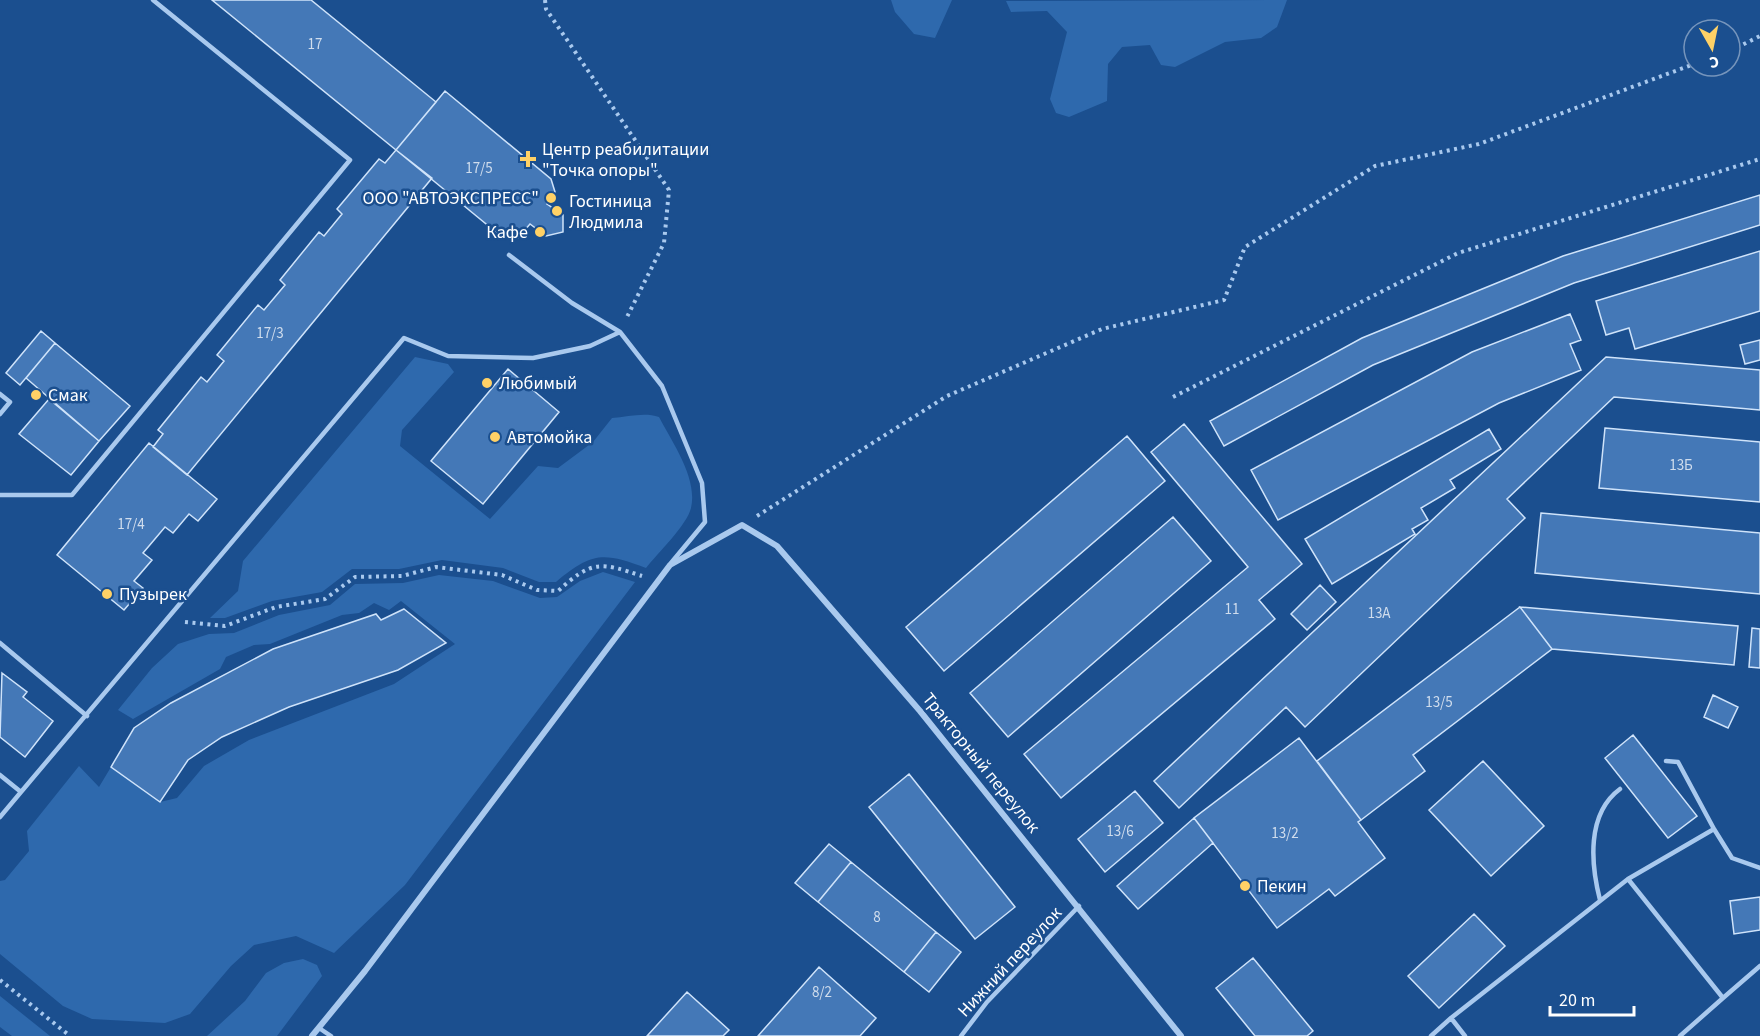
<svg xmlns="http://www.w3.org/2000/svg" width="1760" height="1036" font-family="'Source Sans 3',sans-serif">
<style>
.green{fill:#2e69ad}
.building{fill:#4478b7;stroke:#cfe3fa;stroke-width:1.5}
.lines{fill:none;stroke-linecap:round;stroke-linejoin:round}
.path{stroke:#a9c9ee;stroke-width:4;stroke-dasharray:3 4.5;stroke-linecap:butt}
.lane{stroke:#a9c9ee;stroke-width:4.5}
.street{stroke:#a9c9ee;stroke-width:6}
.poi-dot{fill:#ffd166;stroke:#1b4f8f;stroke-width:2}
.labels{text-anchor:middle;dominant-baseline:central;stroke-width:5;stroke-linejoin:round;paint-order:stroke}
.number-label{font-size:15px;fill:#d0dded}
.poi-label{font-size:18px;fill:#fff;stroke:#1b4f8f;text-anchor:start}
.street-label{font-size:18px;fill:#fff;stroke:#1b4f8f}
</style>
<rect width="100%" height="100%" fill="#1b4f8f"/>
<path class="green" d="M 891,0 L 952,0 L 935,38 L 914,34 L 895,12 Z
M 1287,0 L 1277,27 L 1261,38 L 1225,42 L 1175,67 L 1161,65 L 1150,45 L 1122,47 L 1108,64 L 1107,101 L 1069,117 L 1056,113 L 1050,99 L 1067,32 L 1047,11 L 1011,12 L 1006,1 Z
M 415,357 L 448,364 L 454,372 L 402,430 L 400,446 L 490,519 L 538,466 L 558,468 L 593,442 L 612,418 C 628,417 644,412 659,417 C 672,442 698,478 691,508 C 687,525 657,554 646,568 C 603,552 592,552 556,582 L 539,582 L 503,568 L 442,560 L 399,569 L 352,569 L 322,592 L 272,601 L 225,618 L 210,618 L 238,591 L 243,561 Z
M 603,572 L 635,582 L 405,885 L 334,953 L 296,936 L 254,945 L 231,966 L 190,1014 L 165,1023 L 92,1019 L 63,1006 L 0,954 L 0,881 L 5,880 L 29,851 L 27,831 L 79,766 L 99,787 L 111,767 L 160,802 L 177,798 L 204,766 L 249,740 L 394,684 L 455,644 L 401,601 L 389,610 L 374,603 L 359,613 L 342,615 L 270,644 L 254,645 L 226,657 L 220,669 L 133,719 L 118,710 L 152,668 L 178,644 L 209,634 L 234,633 L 279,615 L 330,605 L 355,584 L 403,583 L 439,575 L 493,581 L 540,598 L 557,597 L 580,581 Z
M 303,959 L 317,965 L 322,976 L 277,1036 L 207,1036 L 245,1001 L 266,973 L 284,963 Z
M 0,996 L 50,1036 L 12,1036 L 0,1027 Z"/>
<path class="building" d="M 212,0 L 311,0 L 436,102 L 396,150 Z
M 445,91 L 551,179 L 555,192 L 547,204 L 563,215 L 563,232 L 546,236 L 530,224 L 518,238 L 502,237 L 396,150 Z
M 396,150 L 432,178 L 187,475 L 153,447 L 163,434 L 158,430 L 201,377 L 207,382 L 224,361 L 217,355 L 258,305 L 264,310 L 285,285 L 280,280 L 319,232 L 324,236 L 342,214 L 337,209 L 379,159 L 385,163 Z
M 1760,195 L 1760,225 L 1574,283 L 1373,365 L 1224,446 L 1210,421 L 1362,338 L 1563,256 Z
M 1760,251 L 1760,311 L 1635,349 L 1629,328 L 1606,335 L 1596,301 Z
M 1570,314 L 1581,340 L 1570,344 L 1581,370 L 1499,403 L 1278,520 L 1251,470 L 1472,352 Z
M 41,331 L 55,343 L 20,385 L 6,373 Z
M 1760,340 L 1760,360 L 1745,364 L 1740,345 Z
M 55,343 L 130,406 L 99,441 L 26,378 Z
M 1606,357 L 1760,370 L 1760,410 L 1614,397 L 1507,499 L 1525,518 L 1305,727 L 1286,707 L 1179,808 L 1154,781 Z
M 508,369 L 559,412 L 483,504 L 431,461 Z
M 49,399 L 99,441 L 71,475 L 19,434 Z
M 1184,424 L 1302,564 L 1259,600 L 1275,619 L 1061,798 L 1024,754 L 1248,567 L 1151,452 Z
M 1605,428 L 1760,442 L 1760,502 L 1599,488 Z
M 1489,429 L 1501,449 L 1450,480 L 1455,488 L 1421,508 L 1428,520 L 1412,529 L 1415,534 L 1332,584 L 1305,539 Z
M 1127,436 L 1165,481 L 944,671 L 906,627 Z
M 149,443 L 217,499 L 198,521 L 189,514 L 173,533 L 165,527 L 149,546 L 143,553 L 152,560 L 134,581 L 143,588 L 124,610 L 57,555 Z
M 1541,513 L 1760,533 L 1760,594 L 1535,573 Z
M 1173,517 L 1211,561 L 1008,737 L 970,693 Z
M 1320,585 L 1336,602 L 1307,630 L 1291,614 Z
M 1520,607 L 1738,626 L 1734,665 L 1552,649 Z
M 1520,607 L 1552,649 L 1413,755 L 1425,771 L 1361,820 L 1317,761 Z
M 404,609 L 446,643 L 398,670 L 289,707 L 222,737 L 188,760 L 160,802 L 111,767 L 134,728 L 171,703 L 273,649 L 376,614 L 381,620 Z
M 1752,628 L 1760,629 L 1760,668 L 1749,667 Z
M 2,673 L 27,692 L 23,697 L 53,721 L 25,757 L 0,737 Z
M 1713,695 L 1738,707 L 1728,728 L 1704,717 Z
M 1633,735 L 1697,816 L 1668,838 L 1605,758 Z
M 1299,738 L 1361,820 L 1358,822 L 1385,858 L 1335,896 L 1329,889 L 1277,928 L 1194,818 Z
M 1483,761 L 1544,826 L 1491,876 L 1429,810 Z
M 909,774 L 1015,907 L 975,939 L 869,807 Z
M 1135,791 L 1163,823 L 1105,872 L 1078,839 Z
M 1194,818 L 1213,843 L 1138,909 L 1117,886 Z
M 829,844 L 851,862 L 818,902 L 795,883 Z
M 851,862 L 936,932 L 904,972 L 818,902 Z
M 1760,897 L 1760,930 L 1734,934 L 1730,901 Z
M 1474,914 L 1505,946 L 1439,1008 L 1408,976 Z
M 936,932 L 961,952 L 929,992 L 904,972 Z
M 1253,958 L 1313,1031 L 1307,1036 L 1255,1036 L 1216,988 Z
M 819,967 L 876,1018 L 860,1036 L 758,1036 Z
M 687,992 L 729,1030 L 723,1036 L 647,1036 Z"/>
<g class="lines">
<path class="path" d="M 545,0 L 546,9 L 669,190 L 664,243 L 627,317
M 1730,51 L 1760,36
M 1173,397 L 1458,253 L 1760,159
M 757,516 L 947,396 L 1102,329 L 1224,300 L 1245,247 L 1375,166 L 1479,144 L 1694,64
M 185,622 L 225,626 L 276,607 L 325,599 L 355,577 L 402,576 L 436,567 L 502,575 L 537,590 L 558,591 C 592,560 600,562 642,576
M 0,980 L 70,1036"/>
<path class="lane" d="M 509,255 L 572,303 L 620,332
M 0,394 L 10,402 L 0,414
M 0,495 L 72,495 L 350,160 L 153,0
M 0,643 L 87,716
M 0,775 L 21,792 L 0,817
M 21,792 L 404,338 L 448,356 L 533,358 L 590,346 L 620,332 L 662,386 L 702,483 L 705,522 L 671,563
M 1714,829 L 1732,858 L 1760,868
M 1628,879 L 1714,829 L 1678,762 L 1666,761
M 1600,900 C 1591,865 1586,814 1620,789
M 1723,998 L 1760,966
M 1451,1018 L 1628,879 L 1723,998 L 1680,1036
M 319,1028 L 331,1036
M 961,1036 L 987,1002 L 1079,906
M 1431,1036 L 1451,1018 L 1465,1036"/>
<path class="street" d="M 312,1036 L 365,971 L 670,565 L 742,525 L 777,546 L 920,711 L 1181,1036"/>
</g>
<g class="poi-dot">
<path d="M525 150h6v6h6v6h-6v6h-6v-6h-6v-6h6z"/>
<circle cx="551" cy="198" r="6"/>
<circle cx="557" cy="211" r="6"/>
<circle cx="540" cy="232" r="6"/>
<circle cx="487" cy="383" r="6"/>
<circle cx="36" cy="395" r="6"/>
<circle cx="495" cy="437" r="6"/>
<circle cx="107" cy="594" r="6"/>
<circle cx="1245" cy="886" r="6"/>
</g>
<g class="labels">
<g class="number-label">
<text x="315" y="44">17</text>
<text x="479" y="168">17/5</text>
<text x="270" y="333">17/3</text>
<text x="1681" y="465">13Б</text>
<text x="131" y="524">17/4</text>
<text x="1232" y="609">11</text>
<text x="1379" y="613">13А</text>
<text x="1439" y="702">13/5</text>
<text x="1120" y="831">13/6</text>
<text x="1285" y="833">13/2</text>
<text x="877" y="917">8</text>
<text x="822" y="992">8/2</text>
</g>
<g class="poi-label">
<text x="542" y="149">Центр реабилитации<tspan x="542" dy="21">"Точка опоры"</tspan></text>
<text x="539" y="198" text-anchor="end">ООО "АВТОЭКСПРЕСС"</text>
<text x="569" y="201">Гостиница<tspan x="569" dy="21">Людмила</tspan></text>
<text x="528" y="232" text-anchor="end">Кафе</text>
<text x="499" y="383">Любимый</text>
<text x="48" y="395">Смак</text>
<text x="507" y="437">Автомойка</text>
<text x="119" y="594">Пузырек</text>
<text x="1257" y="886">Пекин</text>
</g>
<g class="street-label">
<text transform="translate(981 763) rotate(51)">Тракторный переулок</text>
<text transform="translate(1010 962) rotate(-47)">Нижний переулок</text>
</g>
</g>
<g transform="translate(1712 48) rotate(171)"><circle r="28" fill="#1b4f8f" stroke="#7695bc" stroke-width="1.5"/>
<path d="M0-4.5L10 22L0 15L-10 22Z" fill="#ffd166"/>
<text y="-9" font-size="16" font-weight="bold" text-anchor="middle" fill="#ffffff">С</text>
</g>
<path d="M1550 1006v9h84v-9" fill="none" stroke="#ffffff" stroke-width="3"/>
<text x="1559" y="1006" font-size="18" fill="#ffffff" stroke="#1b4f8f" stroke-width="4.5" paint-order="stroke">20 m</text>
</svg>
